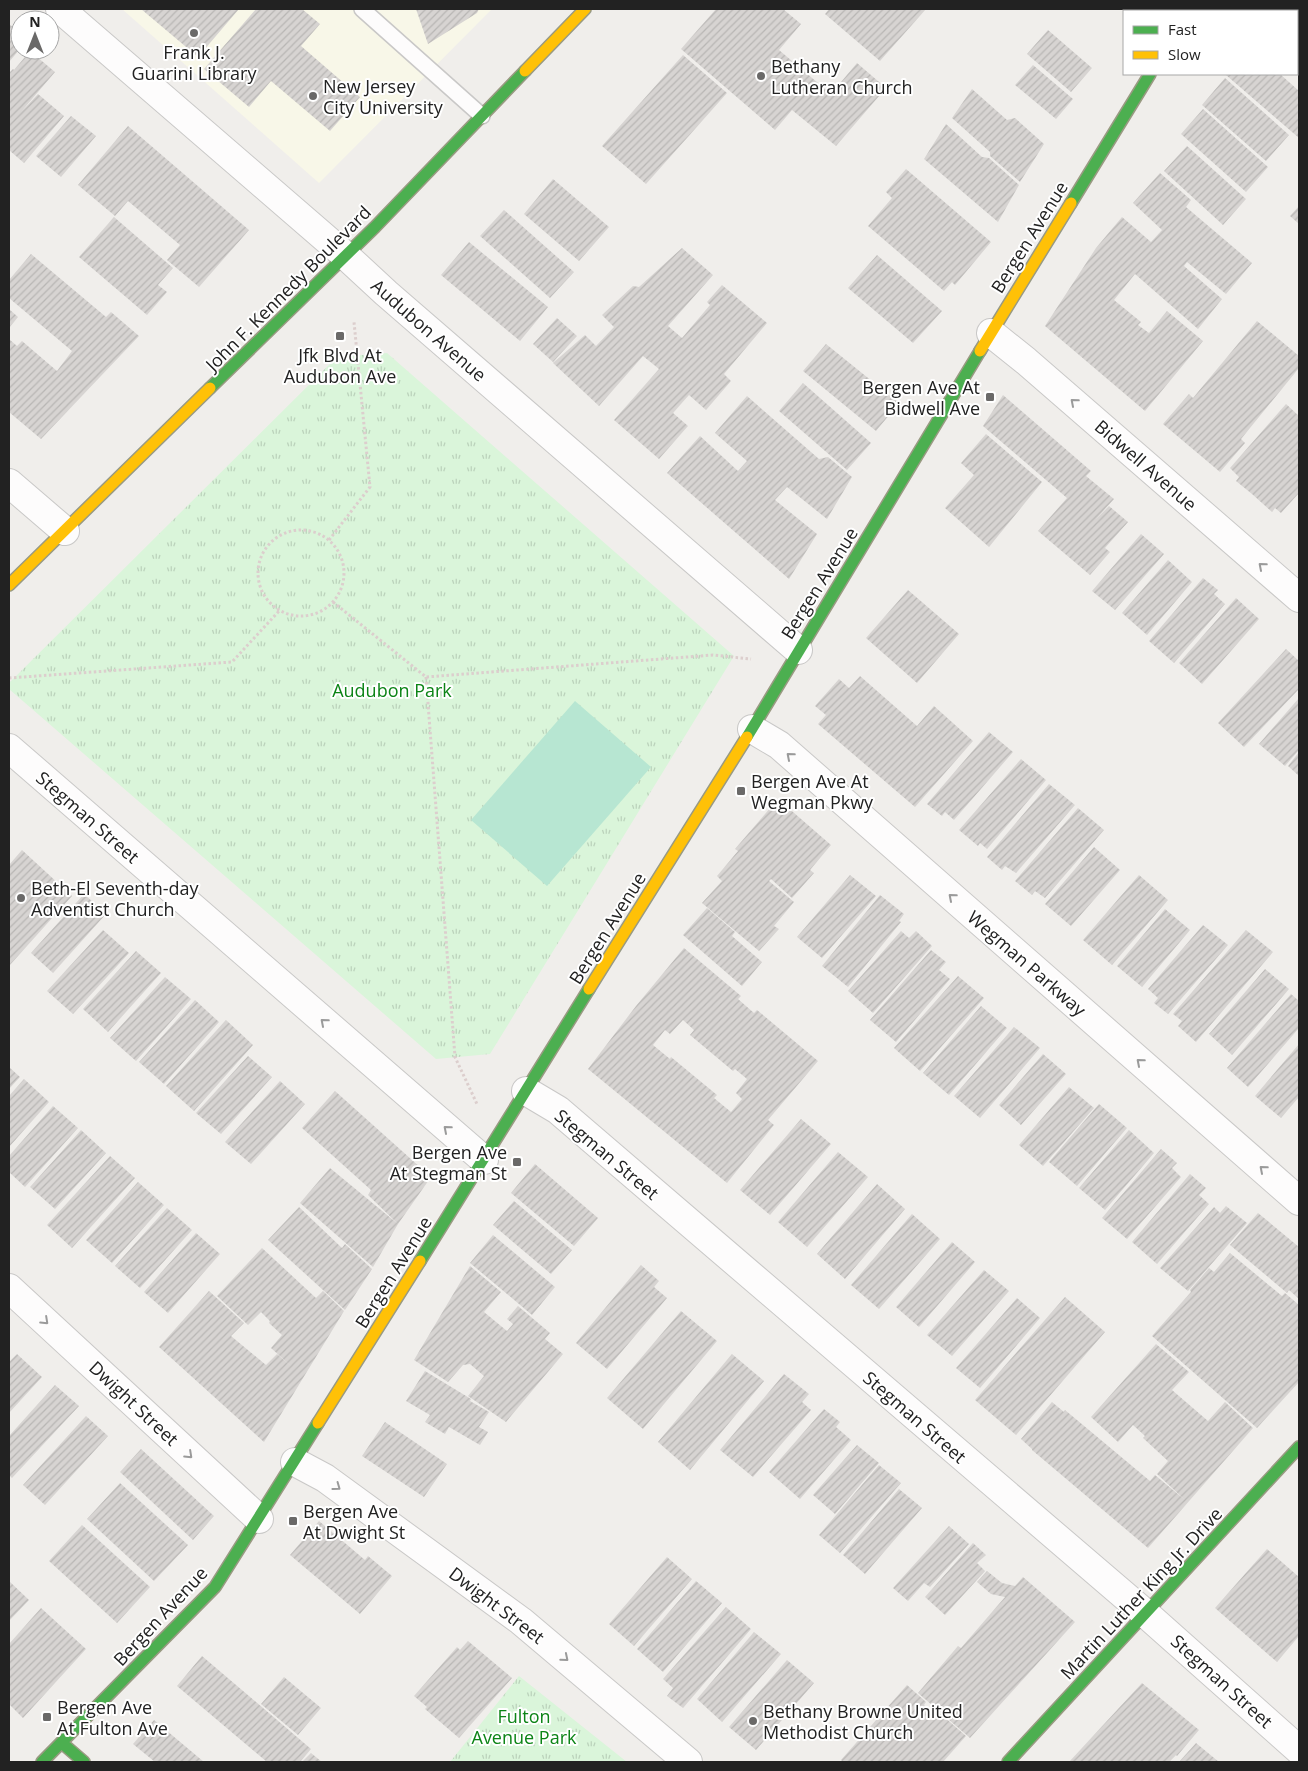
<svg xmlns="http://www.w3.org/2000/svg" width="1308" height="1771" font-family="'Open Sans',sans-serif">
<style>
.education{fill:#f8f7e8}
.park{fill:url(#park-tufts)}
.pitch{fill:#b7e6d2}
.building{fill:url(#building-hatch);fill-rule:evenodd}
.lines{fill:none;stroke-linecap:round;stroke-linejoin:round}
.lane-casing{stroke:#c9c8c7;stroke-width:18}
.street-casing{stroke:#c9c8c7;stroke-width:30}
.fast-casing{stroke:#999a82;stroke-width:14}
.slow-casing{stroke:#999a82;stroke-width:14}
.path{stroke:#dccecd;stroke-width:3;stroke-dasharray:2.5 2.5;stroke-linecap:butt}
.lane{stroke:#fdfcfc;stroke-width:15}
.street{stroke:#fdfcfc;stroke-width:28}
.fast{stroke:#4caf50;stroke-width:11}
.slow{stroke:#ffc107;stroke-width:11}
.oneway{stroke:#9a9a9a}
.poi-dot{fill:#6a6968;stroke:#fff;stroke-width:2}
.labels{text-anchor:middle;dominant-baseline:central;stroke-width:4;stroke-linejoin:round;paint-order:stroke}
.poi-label{font-size:18px;fill:#222;stroke:#fff;text-anchor:start}
.street-label{font-size:18px;fill:#222;stroke:#fff}
.park-label{font-size:18px;fill:#0c8416;stroke:#fff}
</style>
<defs>
<pattern id="park-tufts" width="24" height="20" patternUnits="userSpaceOnUse" patternTransform="scale(1.25)"><rect width="24" height="20" fill="#daf5da"/><path d="M3 7l-1-3M5 7V3M7 7l1-3M15 17l-1-3M17 17v-4M19 17l1-3" fill="none" stroke="#bbd2bb"/></pattern>
<pattern id="building-hatch" width="6" height="6" patternUnits="userSpaceOnUse" patternTransform="scale(1.25)"><rect width="6" height="6" fill="#d7d4d2"/><path d="M-1 1l2-2M0 6l6-6M5 7l2-2" fill="none" stroke="#b8b6b4"/></pattern>
</defs>
<rect width="100%" height="100%" fill="#f0eeeb"/>
<path class="education" d="M 122,9 L 492,9 L 319,183 Z"/>
<path class="park" d="M 387,353 L 734,656 L 490,1054 L 436,1059 L 9,689 L 9,683 L 337,357 Z
M 519,1676 L 627,1762 L 450,1762 Z"/>
<path class="pitch" d="M 575,701 L 651,767 L 547,886 L 471,820 Z"/>
<path class="building" d="M 141,9 L 239,9 L 198,57 Z
M 256,9 L 302,9 L 320,24 L 301,46 L 360,97 L 330,131 L 271,81 L 249,107 L 204,69 Z
M 416,9 L 479,9 L 477,13 L 428,44 Z
M 716,9 L 783,9 L 801,24 L 779,50 L 831,94 L 857,63 L 886,88 L 836,146 L 792,110 L 775,130 L 681,49 Z
M 829,9 L 926,9 L 880,61 L 825,14 Z
M 9,24 L 18,31 L 13,37 L 20,43 L 20,49 L 9,62 Z
M 1048,30 L 1092,68 L 1071,92 L 1027,54 Z
M 30,51 L 55,72 L 21,112 L 38,94 L 64,116 L 24,163 L 9,150 L 9,73 L 13,69 L 14,70 Z
M 683,55 L 727,93 L 646,184 L 602,146 Z
M 1033,65 L 1073,99 L 1056,119 L 1015,85 Z
M 1227,74 L 1280,74 L 1299,91 L 1299,138 L 1226,75 Z
M 1225,78 L 1289,135 L 1266,161 L 1202,105 Z
M 972,89 L 1007,120 L 1015,118 L 1044,144 L 1020,182 L 990,156 L 990,152 L 952,118 Z
M 1203,109 L 1268,167 L 1246,192 L 1181,134 Z
M 71,116 L 96,136 L 61,177 L 36,156 Z
M 946,124 L 982,157 L 989,158 L 1019,185 L 998,222 L 924,159 Z
M 128,126 L 249,230 L 199,287 L 167,260 L 180,245 L 128,201 L 115,216 L 78,185 Z
M 1187,146 L 1246,199 L 1223,225 L 1164,171 Z
M 906,169 L 991,242 L 955,285 L 952,282 L 944,291 L 868,226 L 892,198 L 886,192 Z
M 1160,173 L 1191,200 L 1186,207 L 1252,263 L 1226,294 L 1187,262 L 1184,266 L 1222,299 L 1198,329 L 1135,274 L 1114,300 L 1141,322 L 1138,325 L 1149,333 L 1167,311 L 1203,341 L 1145,411 L 1045,326 L 1096,248 L 1122,217 L 1151,242 L 1162,230 L 1133,203 Z
M 553,179 L 609,227 L 579,261 L 524,214 Z
M 1299,206 L 1299,224 L 1290,216 Z
M 504,210 L 574,272 L 550,298 L 480,236 Z
M 114,217 L 173,268 L 158,285 L 167,292 L 147,315 L 79,257 Z
M 469,242 L 548,307 L 520,341 L 441,275 Z
M 682,248 L 713,275 L 668,326 L 682,338 L 710,305 L 707,302 L 722,285 L 767,323 L 724,374 L 731,381 L 706,410 L 689,395 L 673,413 L 688,426 L 659,459 L 614,420 L 659,369 L 643,356 L 599,406 L 553,363 L 585,335 L 596,346 L 614,327 L 602,315 L 633,286 L 639,287 Z
M 31,254 L 106,317 L 111,312 L 139,336 L 41,439 L 9,412 L 9,339 L 17,346 L 22,341 L 57,371 L 72,351 L 9,298 L 9,280 Z
M 877,255 L 942,311 L 913,343 L 848,288 Z
M 9,309 L 18,317 L 9,328 Z
M 557,318 L 577,336 L 553,362 L 533,344 Z
M 1257,321 L 1299,356 L 1299,368 L 1241,439 L 1245,443 L 1220,472 L 1163,424 L 1189,394 L 1193,398 Z
M 826,344 L 899,403 L 876,431 L 803,371 Z
M 803,383 L 871,443 L 847,470 L 779,411 Z
M 1003,395 L 1091,471 L 1086,476 L 1114,499 L 1096,519 L 1109,506 L 1128,522 L 1105,548 L 1110,552 L 1090,575 L 1038,531 L 1067,498 L 983,426 Z
M 747,396 L 819,459 L 828,457 L 852,477 L 827,519 L 787,487 L 775,500 L 817,534 L 789,579 L 667,473 L 700,436 L 738,471 L 747,461 L 715,433 Z
M 1286,404 L 1299,416 L 1299,493 L 1281,513 L 1275,508 L 1272,512 L 1252,494 L 1236,481 L 1239,477 L 1230,468 Z
M 986,434 L 1042,482 L 989,547 L 945,508 L 974,475 L 961,463 Z
M 1141,534 L 1164,554 L 1115,610 L 1092,591 Z
M 1168,560 L 1192,582 L 1147,635 L 1122,613 Z
M 1203,578 L 1218,590 L 1214,594 L 1225,604 L 1174,663 L 1149,641 Z
M 908,590 L 959,634 L 917,683 L 866,638 Z
M 1236,598 L 1259,619 L 1202,684 L 1179,663 Z
M 1286,649 L 1299,661 L 1299,689 L 1244,747 L 1218,723 Z
M 860,676 L 917,726 L 934,706 L 973,741 L 915,807 L 818,724 L 826,715 L 815,706 L 839,679 L 849,688 Z
M 1299,698 L 1299,750 L 1285,766 L 1259,744 Z
M 989,732 L 1013,752 L 954,820 L 945,812 L 942,816 L 927,804 Z
M 1299,752 L 1299,776 L 1288,766 Z
M 1021,759 L 1046,780 L 987,849 L 980,843 L 978,846 L 959,830 Z
M 1049,784 L 1075,805 L 1016,873 L 1005,866 L 1002,870 L 987,857 Z
M 778,799 L 831,845 L 810,870 L 814,873 L 792,898 L 771,879 L 769,881 L 794,902 L 774,926 L 779,929 L 759,951 L 702,903 L 722,881 L 717,876 L 738,851 L 735,849 Z
M 1078,808 L 1104,830 L 1045,898 L 1035,891 L 1032,895 L 1015,881 Z
M 1094,847 L 1120,870 L 1071,926 L 1045,904 Z
M 22,850 L 72,896 L 9,966 L 9,865 Z
M 850,875 L 876,896 L 822,958 L 797,937 Z
M 1139,875 L 1168,900 L 1112,965 L 1083,940 Z
M 84,894 L 106,914 L 53,973 L 31,953 Z
M 880,895 L 904,914 L 899,921 L 901,922 L 848,987 L 822,966 Z
M 707,908 L 735,932 L 732,936 L 762,962 L 742,986 L 683,935 Z
M 1165,909 L 1190,930 L 1142,987 L 1117,966 Z
M 1203,925 L 1228,945 L 1168,1014 L 1154,1003 L 1158,998 L 1148,989 Z
M 103,930 L 129,953 L 73,1014 L 47,991 Z
M 1246,930 L 1273,952 L 1196,1042 L 1178,1026 L 1182,1021 L 1173,1014 Z
M 901,931 L 909,938 L 916,931 L 932,946 L 873,1013 L 848,991 Z
M 684,948 L 741,996 L 738,999 L 754,1013 L 757,1010 L 818,1061 L 768,1120 L 774,1125 L 727,1183 L 588,1069 L 636,1006 ZM 683,1020 L 694,1030 L 690,1035 L 733,1071 L 735,1069 L 747,1079 L 736,1093 L 742,1099 L 731,1112 L 714,1098 L 717,1095 L 671,1057 L 670,1059 L 653,1045 L 665,1030 L 670,1034 Z
M 931,950 L 946,962 L 939,970 L 950,979 L 896,1042 L 870,1020 Z
M 136,951 L 161,973 L 108,1032 L 83,1009 Z
M 1265,969 L 1289,989 L 1232,1055 L 1209,1034 Z
M 958,976 L 984,998 L 920,1071 L 894,1048 Z
M 165,977 L 191,999 L 136,1061 L 110,1038 Z
M 1291,994 L 1299,1001 L 1299,1028 L 1248,1087 L 1227,1068 Z
M 195,1000 L 219,1022 L 164,1084 L 139,1062 Z
M 981,1006 L 1007,1028 L 949,1095 L 923,1073 Z
M 226,1020 L 253,1045 L 194,1111 L 166,1086 Z
M 1014,1027 L 1040,1048 L 980,1118 L 954,1096 Z
M 1299,1044 L 1299,1097 L 1281,1118 L 1255,1096 Z
M 1043,1054 L 1066,1074 L 1021,1125 L 999,1105 Z
M 248,1056 L 272,1077 L 221,1134 L 196,1113 Z
M 9,1067 L 20,1077 L 9,1089 Z
M 24,1079 L 49,1102 L 9,1147 L 9,1096 Z
M 280,1081 L 305,1104 L 251,1164 L 225,1142 Z
M 1069,1087 L 1094,1108 L 1043,1166 L 1019,1145 Z
M 335,1091 L 431,1177 L 398,1224 L 368,1195 L 371,1190 L 302,1128 Z
M 1099,1104 L 1127,1128 L 1077,1186 L 1049,1162 Z
M 53,1106 L 78,1128 L 25,1187 L 9,1172 L 9,1156 Z
M 801,1119 L 831,1144 L 770,1215 L 740,1190 Z
M 81,1130 L 106,1153 L 55,1209 L 30,1187 Z
M 1129,1130 L 1154,1153 L 1105,1210 L 1079,1188 Z
M 1161,1149 L 1177,1163 L 1172,1168 L 1181,1177 L 1127,1239 L 1102,1218 Z
M 838,1152 L 868,1177 L 807,1247 L 778,1222 Z
M 110,1156 L 135,1178 L 72,1248 L 47,1225 Z
M 535,1164 L 598,1218 L 574,1246 L 511,1193 Z
M 330,1168 L 398,1224 L 373,1267 L 300,1203 Z
M 1190,1174 L 1206,1188 L 1199,1195 L 1209,1204 L 1157,1264 L 1132,1242 Z
M 138,1182 L 164,1205 L 112,1263 L 86,1240 Z
M 877,1184 L 905,1209 L 845,1279 L 817,1254 Z
M 514,1201 L 572,1250 L 551,1274 L 493,1225 Z
M 1226,1206 L 1247,1223 L 1188,1291 L 1160,1268 L 1214,1207 L 1220,1213 Z
M 299,1207 L 342,1248 L 345,1244 L 372,1269 L 345,1310 L 268,1240 Z
M 167,1208 L 192,1230 L 140,1288 L 115,1266 Z
M 1258,1213 L 1299,1247 L 1299,1299 L 1289,1290 L 1287,1293 L 1230,1245 Z
M 912,1214 L 940,1239 L 879,1309 L 851,1285 Z
M 196,1233 L 220,1254 L 168,1313 L 144,1292 Z
M 493,1235 L 555,1287 L 532,1315 L 470,1263 Z
M 952,1242 L 975,1262 L 919,1327 L 896,1307 Z
M 262,1248 L 316,1298 L 323,1291 L 344,1311 L 264,1442 L 159,1347 L 209,1291 L 244,1323 L 231,1336 L 266,1365 L 277,1354 L 292,1367 L 271,1348 L 282,1335 L 269,1323 L 270,1321 L 261,1312 L 248,1325 L 217,1296 Z
M 1230,1253 L 1282,1296 L 1285,1293 L 1299,1305 L 1299,1382 L 1257,1428 L 1152,1336 L 1191,1292 L 1190,1290 L 1209,1268 L 1214,1272 Z
M 641,1265 L 659,1281 L 654,1287 L 667,1298 L 607,1369 L 576,1343 Z
M 470,1266 L 501,1292 L 484,1312 L 507,1331 L 513,1324 L 507,1319 L 518,1306 L 550,1333 L 545,1339 L 563,1354 L 506,1422 L 468,1396 L 484,1376 L 470,1364 L 463,1365 L 448,1382 L 414,1360 Z
M 984,1270 L 1009,1291 L 952,1356 L 927,1335 Z
M 1065,1297 L 1105,1332 L 1016,1435 L 975,1400 Z
M 1017,1298 L 1040,1318 L 980,1388 L 956,1368 Z
M 681,1311 L 717,1341 L 643,1429 L 607,1398 Z
M 1156,1344 L 1189,1372 L 1172,1390 L 1208,1421 L 1225,1402 L 1253,1428 L 1148,1548 L 1032,1450 L 1032,1449 L 1021,1439 L 1052,1402 L 1064,1412 L 1065,1410 L 1150,1481 L 1155,1475 L 1185,1500 L 1157,1474 L 1168,1461 L 1143,1438 L 1145,1436 L 1133,1425 L 1118,1442 L 1091,1417 Z
M 17,1354 L 42,1377 L 9,1413 L 9,1362 Z
M 732,1354 L 764,1381 L 690,1470 L 658,1442 Z
M 425,1371 L 471,1399 L 470,1401 L 489,1412 L 479,1427 L 488,1432 L 480,1445 L 449,1427 L 445,1434 L 425,1422 L 430,1415 L 406,1401 Z
M 784,1374 L 809,1394 L 802,1402 L 811,1410 L 753,1477 L 720,1450 Z
M 55,1385 L 79,1406 L 12,1478 L 9,1475 L 9,1436 Z
M 824,1409 L 840,1422 L 836,1427 L 851,1440 L 800,1499 L 769,1472 Z
M 86,1416 L 108,1436 L 45,1505 L 23,1485 Z
M 385,1422 L 447,1464 L 424,1497 L 362,1456 Z
M 857,1445 L 879,1463 L 835,1514 L 813,1495 Z
M 141,1449 L 214,1516 L 193,1540 L 120,1472 Z
M 879,1465 L 901,1483 L 840,1553 L 819,1535 Z
M 120,1483 L 188,1545 L 154,1581 L 87,1519 Z
M 899,1489 L 922,1508 L 865,1574 L 843,1555 Z
M 319,1521 L 365,1560 L 368,1556 L 392,1576 L 360,1614 L 290,1555 Z
M 82,1525 L 150,1587 L 117,1623 L 49,1561 Z
M 949,1526 L 969,1544 L 930,1587 L 924,1583 L 908,1601 L 893,1588 Z
M 973,1543 L 986,1555 L 977,1563 L 985,1571 L 945,1615 L 925,1597 Z
M 1267,1549 L 1299,1577 L 1299,1636 L 1277,1662 L 1215,1608 Z
M 667,1557 L 692,1579 L 634,1646 L 609,1624 Z
M 987,1571 L 1002,1583 L 1015,1586 L 1023,1577 L 1075,1622 L 970,1738 L 918,1693 L 958,1646 L 961,1648 L 1005,1597 L 991,1594 L 977,1582 Z
M 9,1581 L 29,1600 L 9,1621 Z
M 696,1581 L 722,1603 L 663,1672 L 637,1649 Z
M 726,1607 L 751,1629 L 683,1708 L 667,1696 L 673,1688 L 663,1679 Z
M 41,1608 L 86,1649 L 23,1718 L 9,1704 L 9,1644 Z
M 754,1632 L 781,1654 L 722,1722 L 697,1699 Z
M 468,1641 L 512,1678 L 459,1738 L 425,1709 L 427,1707 L 414,1696 L 457,1647 L 460,1650 Z
M 202,1656 L 311,1749 L 300,1762 L 267,1762 L 177,1686 Z
M 787,1660 L 814,1683 L 756,1750 L 729,1727 Z
M 284,1677 L 321,1708 L 298,1735 L 261,1704 Z
M 1142,1683 L 1199,1730 L 1177,1756 L 1176,1755 L 1169,1762 L 1069,1762 Z
M 907,1685 L 926,1702 L 924,1705 L 932,1712 L 935,1709 L 966,1736 L 943,1762 L 843,1762 L 841,1760 Z
M 154,1720 L 204,1762 L 155,1762 L 133,1744 Z
M 1196,1743 L 1219,1762 L 1179,1762 Z
M 311,1753 L 322,1762 L 302,1762 Z"/>
<g class="lines">
<defs>
<path id="lane" d="M 362,9 L 482,116"/>
<path id="street" d="M 60,9 L 346,256 L 386,293 L 798,650
M 991,333 L 1026,361 L 1299,598
M 9,483 L 65,531
M 752,729 L 779,745 L 1299,1201
M 9,748 L 484,1160
M 526,1091 L 558,1110 L 1146,1614 L 1299,1750
M 9,1288 L 259,1519
M 295,1462 L 325,1478 L 521,1621 L 688,1762"/>
<path id="fast" d="M 1261,9 L 1264,11
M 1071,203 L 1150,74
M 210,388 L 375,227 L 525,71
M 747,737 L 980,351
M 420,1261 L 589,989
M 62,1743 L 84,1762
M 42,1762 L 215,1587 L 318,1423
M 1008,1762 L 1299,1447"/>
<path id="slow" d="M 1189,11 L 1190,9
M 1297,40 L 1299,43
M 525,71 L 585,9
M 980,351 L 1071,203
M 9,585 L 210,388
M 589,989 L 747,737
M 318,1423 L 420,1261"/>
</defs>
<use href="#lane" class="lane-casing"/>
<use href="#street" class="street-casing"/>
<use href="#fast" class="fast-casing"/>
<use href="#slow" class="slow-casing"/>
<path class="path" d="M258 573a43 43 0 1 1 86 0a43 43 0 1 1-86 0Z
M 329,540 L 370,487 L 354,322
M 333,602 L 426,677 L 713,655 L 751,659
M 426,677 L 455,1057 L 477,1104
M 9,678 L 232,662 L 280,610"/>
<use href="#lane" class="lane"/>
<use href="#street" class="street"/>
<use href="#fast" class="fast"/>
<use href="#slow" class="slow"/>
</g>
<defs><path id="oneway-chevron" d="M-2-3.5L2.5 0L-2 3.5" fill="none" stroke-width="1.6" stroke-linecap="round" stroke-linejoin="round" transform="scale(1.25)"/></defs>
<g class="oneway">
<use href="#oneway-chevron" transform="translate(1074 402) rotate(-139)"/>
<use href="#oneway-chevron" transform="translate(1262 566) rotate(-139)"/>
<use href="#oneway-chevron" transform="translate(790 756) rotate(-139)"/>
<use href="#oneway-chevron" transform="translate(952 897) rotate(-139)"/>
<use href="#oneway-chevron" transform="translate(324 1022) rotate(-139)"/>
<use href="#oneway-chevron" transform="translate(1140 1062) rotate(-139)"/>
<use href="#oneway-chevron" transform="translate(447 1129) rotate(-139)"/>
<use href="#oneway-chevron" transform="translate(1263 1169) rotate(-139)"/>
<use href="#oneway-chevron" transform="translate(45 1321) rotate(43)"/>
<use href="#oneway-chevron" transform="translate(189 1455) rotate(43)"/>
<use href="#oneway-chevron" transform="translate(337 1487) rotate(36)"/>
<use href="#oneway-chevron" transform="translate(565 1658) rotate(40)"/>
</g>
<g class="poi-dot">
<circle cx="194" cy="33" r="5"/>
<circle cx="761" cy="76" r="5"/>
<circle cx="313" cy="96" r="5"/>
<rect x="335" y="331" width="10" height="10" rx="2.5"/>
<rect x="985" y="392" width="10" height="10" rx="2.5"/>
<rect x="736" y="786" width="10" height="10" rx="2.5"/>
<circle cx="21" cy="898" r="5"/>
<rect x="512" y="1157" width="10" height="10" rx="2.5"/>
<rect x="288" y="1516" width="10" height="10" rx="2.5"/>
<rect x="42" y="1712" width="10" height="10" rx="2.5"/>
<circle cx="753" cy="1721" r="5"/>
</g>
<g class="labels">
<g class="poi-label">
<text x="194" y="52" text-anchor="middle">Frank J.<tspan x="194" dy="21">Guarini Library</tspan></text>
<text x="771" y="66">Bethany<tspan x="771" dy="21">Lutheran Church</tspan></text>
<text x="323" y="86">New Jersey<tspan x="323" dy="21">City University</tspan></text>
<text x="340" y="355" text-anchor="middle">Jfk Blvd At<tspan x="340" dy="21">Audubon Ave</tspan></text>
<text x="980" y="387" text-anchor="end">Bergen Ave At<tspan x="980" dy="21">Bidwell Ave</tspan></text>
<text x="751" y="781">Bergen Ave At<tspan x="751" dy="21">Wegman Pkwy</tspan></text>
<text x="31" y="888">Beth-El Seventh-day<tspan x="31" dy="21">Adventist Church</tspan></text>
<text x="507" y="1152" text-anchor="end">Bergen Ave<tspan x="507" dy="21">At Stegman St</tspan></text>
<text x="303" y="1511">Bergen Ave<tspan x="303" dy="21">At Dwight St</tspan></text>
<text x="57" y="1707">Bergen Ave<tspan x="57" dy="21">At Fulton Ave</tspan></text>
<text x="763" y="1711">Bethany Browne United<tspan x="763" dy="21">Methodist Church</tspan></text>
</g>
<g class="street-label">
<text transform="translate(1029 237) rotate(-58)">Bergen Avenue</text>
<text transform="translate(288 288) rotate(-45)">John F. Kennedy Boulevard</text>
<text transform="translate(429 330) rotate(41)">Audubon Avenue</text>
<text transform="translate(1146 465) rotate(41)">Bidwell Avenue</text>
<text transform="translate(819 583) rotate(-58)">Bergen Avenue</text>
<text transform="translate(88 817) rotate(41)">Stegman Street</text>
<text transform="translate(607 928) rotate(-58)">Bergen Avenue</text>
<text transform="translate(1027 963) rotate(41)">Wegman Parkway</text>
<text transform="translate(607 1154) rotate(40)">Stegman Street</text>
<text transform="translate(393 1272) rotate(-58)">Bergen Avenue</text>
<text transform="translate(134 1403) rotate(43)">Dwight Street</text>
<text transform="translate(915 1417) rotate(41)">Stegman Street</text>
<text transform="translate(1141 1593) rotate(-47)">Martin Luther King Jr. Drive</text>
<text transform="translate(497 1605) rotate(37)">Dwight Street</text>
<text transform="translate(160 1616) rotate(-47)">Bergen Avenue</text>
<text transform="translate(1222 1681) rotate(42)">Stegman Street</text>
</g>
<g class="park-label">
<text x="392" y="690">Audubon Park</text>
<text x="524" y="1716">Fulton<tspan x="524" dy="21">Avenue Park</tspan></text>
</g>
</g>
<rect width="1308" height="1771" fill="none" stroke="#222222" stroke-width="20"/>
<rect x="1123" y="10" width="175" height="65" fill="#ffffff" stroke="#a7a7a7"/>
<rect x="1133" y="26" width="25" height="8" fill="#4caf50" stroke="#a7a7a7"/>
<text x="1168" y="35" font-size="15" fill="#222222">Fast</text>
<rect x="1133" y="51" width="25" height="8" fill="#ffc107" stroke="#a7a7a7"/>
<text x="1168" y="60" font-size="15" fill="#222222">Slow</text>
<g transform="translate(35 35)"><circle r="24" fill="#ffffff" stroke="#a7a7a7"/>
<path d="M0-4L9 19L0 12L-9 19Z" fill="#6a6968"/>
<text y="-8" font-size="14" font-weight="bold" text-anchor="middle" fill="#222222">N</text>
</g>
</svg>
